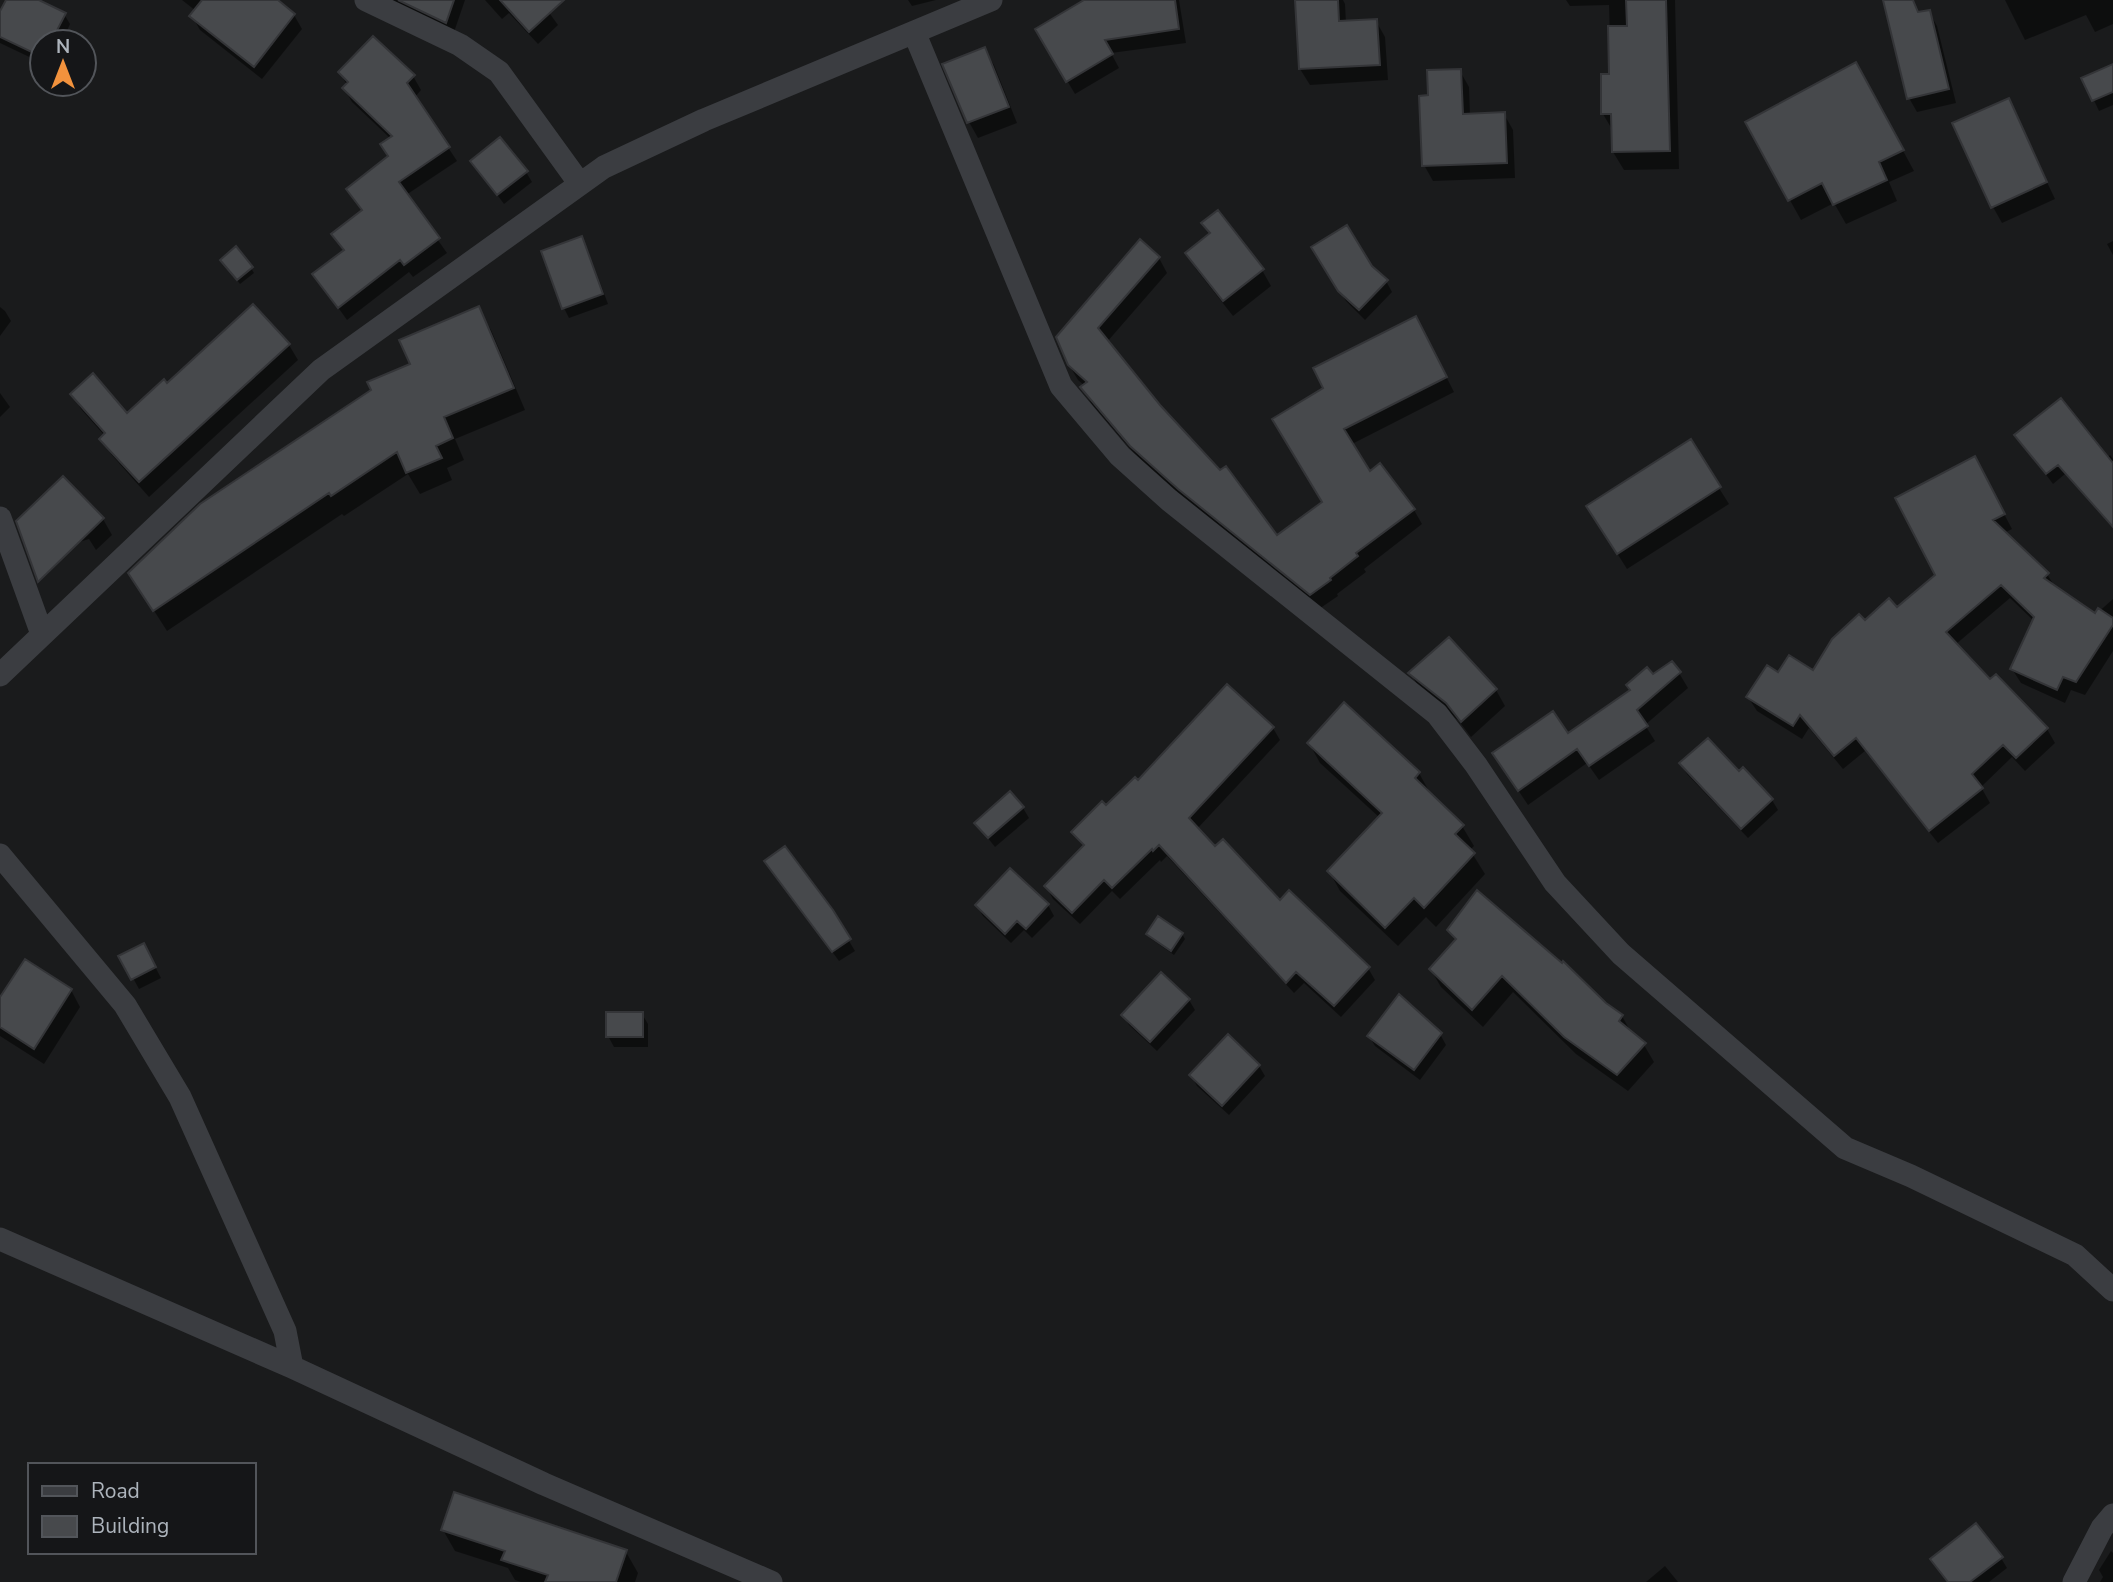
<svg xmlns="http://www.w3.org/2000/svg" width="2113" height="1582" font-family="'Nunito Sans',sans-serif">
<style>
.shadow{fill:#0007}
.building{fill:#47494c;stroke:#343538;stroke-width:2}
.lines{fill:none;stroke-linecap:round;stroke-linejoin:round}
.street{stroke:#3b3d41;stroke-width:23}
</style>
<rect width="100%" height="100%" fill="#1a1b1c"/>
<path class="shadow" d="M 8,0 L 35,0 L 64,14 L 70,24 L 62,42 L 42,42 L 42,63 L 0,43 L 0,15 Z
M 182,0 L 275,0 L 294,15 L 302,29 L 262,79 L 200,30 L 192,16 L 196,11 Z
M 379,0 L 465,0 L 453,35 Z
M 485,0 L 540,0 L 558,25 L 538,44 L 509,13 L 502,19 Z
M 908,0 L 936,0 L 912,6 Z
M 1088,0 L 1179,0 L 1186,43 L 1111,53 L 1119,68 L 1075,94 L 1037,30 Z
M 1297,0 L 1343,0 L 1345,4 L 1346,23 L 1376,21 L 1385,37 L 1388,80 L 1310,85 L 1300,69 Z
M 1566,0 L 1675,0 L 1679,169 L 1624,170 L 1613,152 L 1613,131 L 1603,114 L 1611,76 L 1609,5 L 1570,6 Z
M 1885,0 L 1914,0 L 1920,14 L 1929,12 L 1937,26 L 1956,103 L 1917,112 L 1909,98 Z
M 2005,0 L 2113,0 L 2113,24 L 2095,32 L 2086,15 L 2025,40 Z
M 984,49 L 994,65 L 1017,123 L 978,138 L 969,122 L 945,65 Z
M 2113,68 L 2113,105 L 2099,111 L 2084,79 Z
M 1460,71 L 1469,87 L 1470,115 L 1504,114 L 1513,130 L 1515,178 L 1433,181 L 1424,165 L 1430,97 Z
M 340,73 L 413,76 L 421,90 L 415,97 L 457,161 L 406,195 L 447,253 L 413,277 L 409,272 L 347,320 L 315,275 L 344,252 L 333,234 L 363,211 L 348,190 L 390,157 L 391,139 L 352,102 L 344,88 L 347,85 Z
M 1867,84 L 1914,171 L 1889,182 L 1897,201 L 1846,224 L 1834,203 L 1801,220 L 1747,123 Z
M 2008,100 L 2055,199 L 2002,223 L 1993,207 Z
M 472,161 L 526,172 L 532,182 L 504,204 Z
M 1204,223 L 1262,270 L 1271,286 L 1233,316 L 1196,269 L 1187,253 L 1210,235 Z
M 581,238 L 587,248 L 608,304 L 569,318 L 564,308 Z
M 2113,241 L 2113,255 L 2107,244 Z
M 1159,258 L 1167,273 L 1107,342 L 1158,407 L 1277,537 L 1324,503 L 1325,388 L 1424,333 L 1454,392 L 1352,444 L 1369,473 L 1414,510 L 1422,524 L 1364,569 L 1366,572 L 1337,594 L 1338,596 L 1319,609 L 1189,504 L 1141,461 L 1091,403 L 1083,388 L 1085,386 L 1078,380 L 1069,365 L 1058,337 Z
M 1319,258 L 1371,267 L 1386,281 L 1392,292 L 1365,320 L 1346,301 Z
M 225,265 L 251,268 L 254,273 L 240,284 Z
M 0,307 L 5,311 L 11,321 L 0,336 Z
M 478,309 L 491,330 L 525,410 L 455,439 L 464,460 L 447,468 L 452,480 L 420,494 L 408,474 L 344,516 L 342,514 L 167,631 L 130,573 L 412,365 Z
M 289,345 L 298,360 L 149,497 L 111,454 L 102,439 L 105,436 L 81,409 L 72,394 L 127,416 L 167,385 Z
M 0,393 L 10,407 L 0,417 Z
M 2017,436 L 2107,458 L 2110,455 L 2113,459 L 2113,525 L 2111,526 L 2065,474 L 2053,484 Z
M 1690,442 L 1729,504 L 1627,569 L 1598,523 Z
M 1982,472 L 2012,529 L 2004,533 L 2047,574 L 2055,587 L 2095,615 L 2113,599 L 2113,651 L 2085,695 L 2071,690 L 2065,703 L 2021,683 L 2012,669 L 2034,621 L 2010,598 L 1955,645 L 1990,681 L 2047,729 L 2055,743 L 2025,771 L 2012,757 L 1981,787 L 1990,803 L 1938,843 L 1865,751 L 1843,769 L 1809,728 L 1802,739 L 1757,711 L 1748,697 L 1779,675 L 1814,672 L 1865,622 L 1897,610 L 1938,575 Z
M 103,519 L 112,535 L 96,550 L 89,539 L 34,556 Z
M 1449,639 L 1496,690 L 1505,706 L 1471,737 L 1458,720 L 1420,689 L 1411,674 Z
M 1679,673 L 1688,688 L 1645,725 L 1655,741 L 1599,780 L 1587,763 L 1528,805 L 1494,754 L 1568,735 L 1653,676 Z
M 1273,728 L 1280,740 L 1197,829 L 1215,849 L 1280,903 L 1368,968 L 1375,980 L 1341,1017 L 1304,983 L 1294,993 L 1167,856 L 1161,862 L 1160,860 L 1120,899 L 1112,891 L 1080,924 L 1053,899 L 1046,886 L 1084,847 L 1074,832 L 1138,782 Z
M 1309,743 L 1419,773 L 1430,793 L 1429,794 L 1462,826 L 1474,846 L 1470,850 L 1485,874 L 1436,927 L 1426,917 L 1398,946 L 1340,891 L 1329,871 L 1380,818 L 1320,763 Z
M 1681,764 L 1772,800 L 1778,810 L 1748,838 L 1687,774 Z
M 1023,808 L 1029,818 L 995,847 L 976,823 Z
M 773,871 L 831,911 L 855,951 L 839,961 Z
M 1048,905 L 1054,916 L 1032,938 L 1024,930 L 1011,943 L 983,916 L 977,906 Z
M 1159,918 L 1182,934 L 1185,939 L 1174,955 L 1150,938 L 1148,934 Z
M 1449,930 L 1605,1005 L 1622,1016 L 1632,1034 L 1644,1045 L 1654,1062 L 1628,1091 L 1576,1054 L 1513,992 L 1483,1027 L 1441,987 L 1431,970 L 1456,942 Z
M 149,955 L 161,978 L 139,989 L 121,956 Z
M 25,961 L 71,990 L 80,1007 L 44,1064 L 0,1036 L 0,1001 Z
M 1189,1000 L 1195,1010 L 1157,1051 L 1129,1025 L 1123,1015 Z
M 642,1014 L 648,1024 L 648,1047 L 614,1047 L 608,1036 Z
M 1440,1034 L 1446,1045 L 1420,1080 L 1375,1046 L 1369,1036 Z
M 1259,1066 L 1265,1076 L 1229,1115 L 1197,1086 L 1191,1075 Z
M 443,1530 L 626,1552 L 638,1573 L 635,1582 L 521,1582 L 515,1580 L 508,1568 L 455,1551 Z
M 2111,1551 L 2113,1553 L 2113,1582 L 2100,1582 L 2103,1577 L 2099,1570 Z
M 2001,1558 L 2007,1568 L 1989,1582 L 1948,1582 L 1932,1559 Z
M 1665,1566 L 1678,1582 L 1646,1582 Z"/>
<path class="building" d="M 6,0 L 39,0 L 66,13 L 51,42 L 42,42 L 42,57 L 0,37 L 0,11 Z
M 202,0 L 278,0 L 295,14 L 254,67 L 189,16 Z
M 398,0 L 454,0 L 446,23 Z
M 500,0 L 564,0 L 529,32 Z
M 1084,0 L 1175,0 L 1179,29 L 1105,40 L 1113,54 L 1066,82 L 1035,29 Z
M 1295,0 L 1338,0 L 1339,21 L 1377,19 L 1380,65 L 1299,69 Z
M 1626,0 L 1666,0 L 1670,151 L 1612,152 L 1611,114 L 1601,114 L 1601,74 L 1609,74 L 1608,26 L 1627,26 Z
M 1883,0 L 1913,0 L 1918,12 L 1930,10 L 1949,89 L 1907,99 Z
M 373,36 L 415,75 L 407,83 L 450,147 L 399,182 L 440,238 L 404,265 L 400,260 L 338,308 L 312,274 L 344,250 L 331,234 L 362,210 L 346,189 L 388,156 L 380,144 L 392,136 L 342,88 L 348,82 L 338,72 Z
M 985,47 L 1009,107 L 967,123 L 942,64 Z
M 1856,62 L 1904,150 L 1879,162 L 1887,180 L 1833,205 L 1822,183 L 1788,201 L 1745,122 Z
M 2113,64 L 2113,92 L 2092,101 L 2081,78 Z
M 1461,69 L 1463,114 L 1505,112 L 1507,163 L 1422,166 L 1419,96 L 1428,95 L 1427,70 Z
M 2009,98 L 2047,182 L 1991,208 L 1952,123 Z
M 500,137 L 528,171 L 497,195 L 470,161 Z
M 1218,210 L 1264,269 L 1223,301 L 1185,253 L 1210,233 L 1201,223 Z
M 1347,225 L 1372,266 L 1388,280 L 1359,310 L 1338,291 L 1311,247 Z
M 582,236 L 603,294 L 562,309 L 541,251 Z
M 1140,239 L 1160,257 L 1098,328 L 1160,405 L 1220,470 L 1226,466 L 1277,535 L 1322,502 L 1272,419 L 1323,388 L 1313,368 L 1416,316 L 1447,377 L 1344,429 L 1370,471 L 1380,463 L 1415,509 L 1356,553 L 1358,556 L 1330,578 L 1331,580 L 1310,595 L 1178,489 L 1130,446 L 1080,387 L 1087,382 L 1068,365 L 1056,337 Z
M 236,246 L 253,267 L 237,280 L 220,260 Z
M 253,304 L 290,344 L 139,482 L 99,439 L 105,433 L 70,394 L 93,373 L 127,413 L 164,379 L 167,383 Z
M 479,306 L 514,388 L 444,417 L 453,438 L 436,446 L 442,458 L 406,473 L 397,452 L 331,496 L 329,493 L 153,611 L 128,573 L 200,504 L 371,390 L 367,382 L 410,364 L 399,340 Z
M 2061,398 L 2113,463 L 2113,527 L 2058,465 L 2046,474 L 2014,435 Z
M 1691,439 L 1721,487 L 1617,554 L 1586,506 Z
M 1975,456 L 2005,514 L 1993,520 L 2049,573 L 2044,578 L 2095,613 L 2098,608 L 2113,618 L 2113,625 L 2076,682 L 2063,677 L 2057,690 L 2010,669 L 2034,617 L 2001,585 L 1946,632 L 1990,679 L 1996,674 L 2048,728 L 2016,758 L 2003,745 L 1972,774 L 1983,788 L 1929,831 L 1856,738 L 1834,756 L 1800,715 L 1793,726 L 1746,697 L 1767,665 L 1778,672 L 1789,655 L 1813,670 L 1832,639 L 1859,614 L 1865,620 L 1889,598 L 1897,607 L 1935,575 L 1895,498 Z
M 63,476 L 104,518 L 38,582 L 16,521 Z
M 1449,637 L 1497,689 L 1461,722 L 1446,703 L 1408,673 Z
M 1672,661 L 1681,672 L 1637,710 L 1648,726 L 1589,766 L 1577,749 L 1518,791 L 1492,753 L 1553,711 L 1568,733 L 1630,690 L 1626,685 L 1647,667 L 1653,674 Z
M 1227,684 L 1274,727 L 1189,818 L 1215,846 L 1223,839 L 1280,900 L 1289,890 L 1370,967 L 1334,1006 L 1296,972 L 1286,983 L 1159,845 L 1153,851 L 1152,849 L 1112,888 L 1104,880 L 1072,913 L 1044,886 L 1084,845 L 1071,832 L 1102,801 L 1106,805 L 1135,777 L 1138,780 Z
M 1344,702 L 1420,772 L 1415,778 L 1464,825 L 1455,834 L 1475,853 L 1424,908 L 1414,898 L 1385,928 L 1327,871 L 1382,813 L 1307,743 Z
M 1708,738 L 1739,771 L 1743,767 L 1773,799 L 1741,829 L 1679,763 Z
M 1010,791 L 1024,807 L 988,838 L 974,823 Z
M 785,846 L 833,910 L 851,939 L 832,952 L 764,861 Z
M 1010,868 L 1049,904 L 1026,929 L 1017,921 L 1005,934 L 975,905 Z
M 1477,890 L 1562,963 L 1563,961 L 1606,1003 L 1623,1015 L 1619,1021 L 1646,1043 L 1617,1075 L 1564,1037 L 1502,976 L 1472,1010 L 1429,969 L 1456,939 L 1447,930 Z
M 1158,916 L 1183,933 L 1171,951 L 1146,934 Z
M 144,943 L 156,967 L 131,980 L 118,956 Z
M 25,959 L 72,989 L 34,1049 L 0,1027 L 0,997 Z
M 1161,972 L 1190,999 L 1150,1042 L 1121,1015 Z
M 1399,994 L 1442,1033 L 1414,1070 L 1367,1036 Z
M 606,1012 L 643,1012 L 643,1037 L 606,1037 Z
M 1228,1034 L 1260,1065 L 1222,1106 L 1189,1075 Z
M 454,1492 L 627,1550 L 616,1582 L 545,1582 L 548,1575 L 501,1560 L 505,1551 L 441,1530 Z
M 1976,1523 L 2003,1557 L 1970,1582 L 1948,1582 L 1930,1559 Z"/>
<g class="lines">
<path class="street" d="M 366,0 L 460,45 L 499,72 L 580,184
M 914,32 L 1061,386 L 1120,456 L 1169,500 L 1437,714 L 1476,765 L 1555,883 L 1621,954 L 1845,1148 L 1911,1176 L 2075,1255 L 2113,1290
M 0,518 L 42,634
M 0,675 L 321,370 L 604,167 L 704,120 L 991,0
M 0,855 L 125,1005 L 180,1097 L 285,1331 L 292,1367
M 0,1239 L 292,1367 L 544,1484 L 771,1582
M 2074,1582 L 2102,1528 L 2113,1515"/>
</g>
<rect x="28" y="1463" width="228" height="91" fill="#151618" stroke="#52555a" stroke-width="2"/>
<rect x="42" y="1486" width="35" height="10" fill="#3b3d41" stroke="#52555a" stroke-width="2"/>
<text x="91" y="1498" font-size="21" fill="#adb4bc">Road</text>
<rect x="42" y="1516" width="35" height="21" fill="#47494c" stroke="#52555a" stroke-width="2"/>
<text x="91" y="1533" font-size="21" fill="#adb4bc">Building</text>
<g transform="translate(63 63)"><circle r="33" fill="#151618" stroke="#52555a" stroke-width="2"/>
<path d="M0-5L12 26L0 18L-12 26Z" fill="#f2923d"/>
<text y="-10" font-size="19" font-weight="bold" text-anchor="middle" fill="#adb4bc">N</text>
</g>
</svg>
